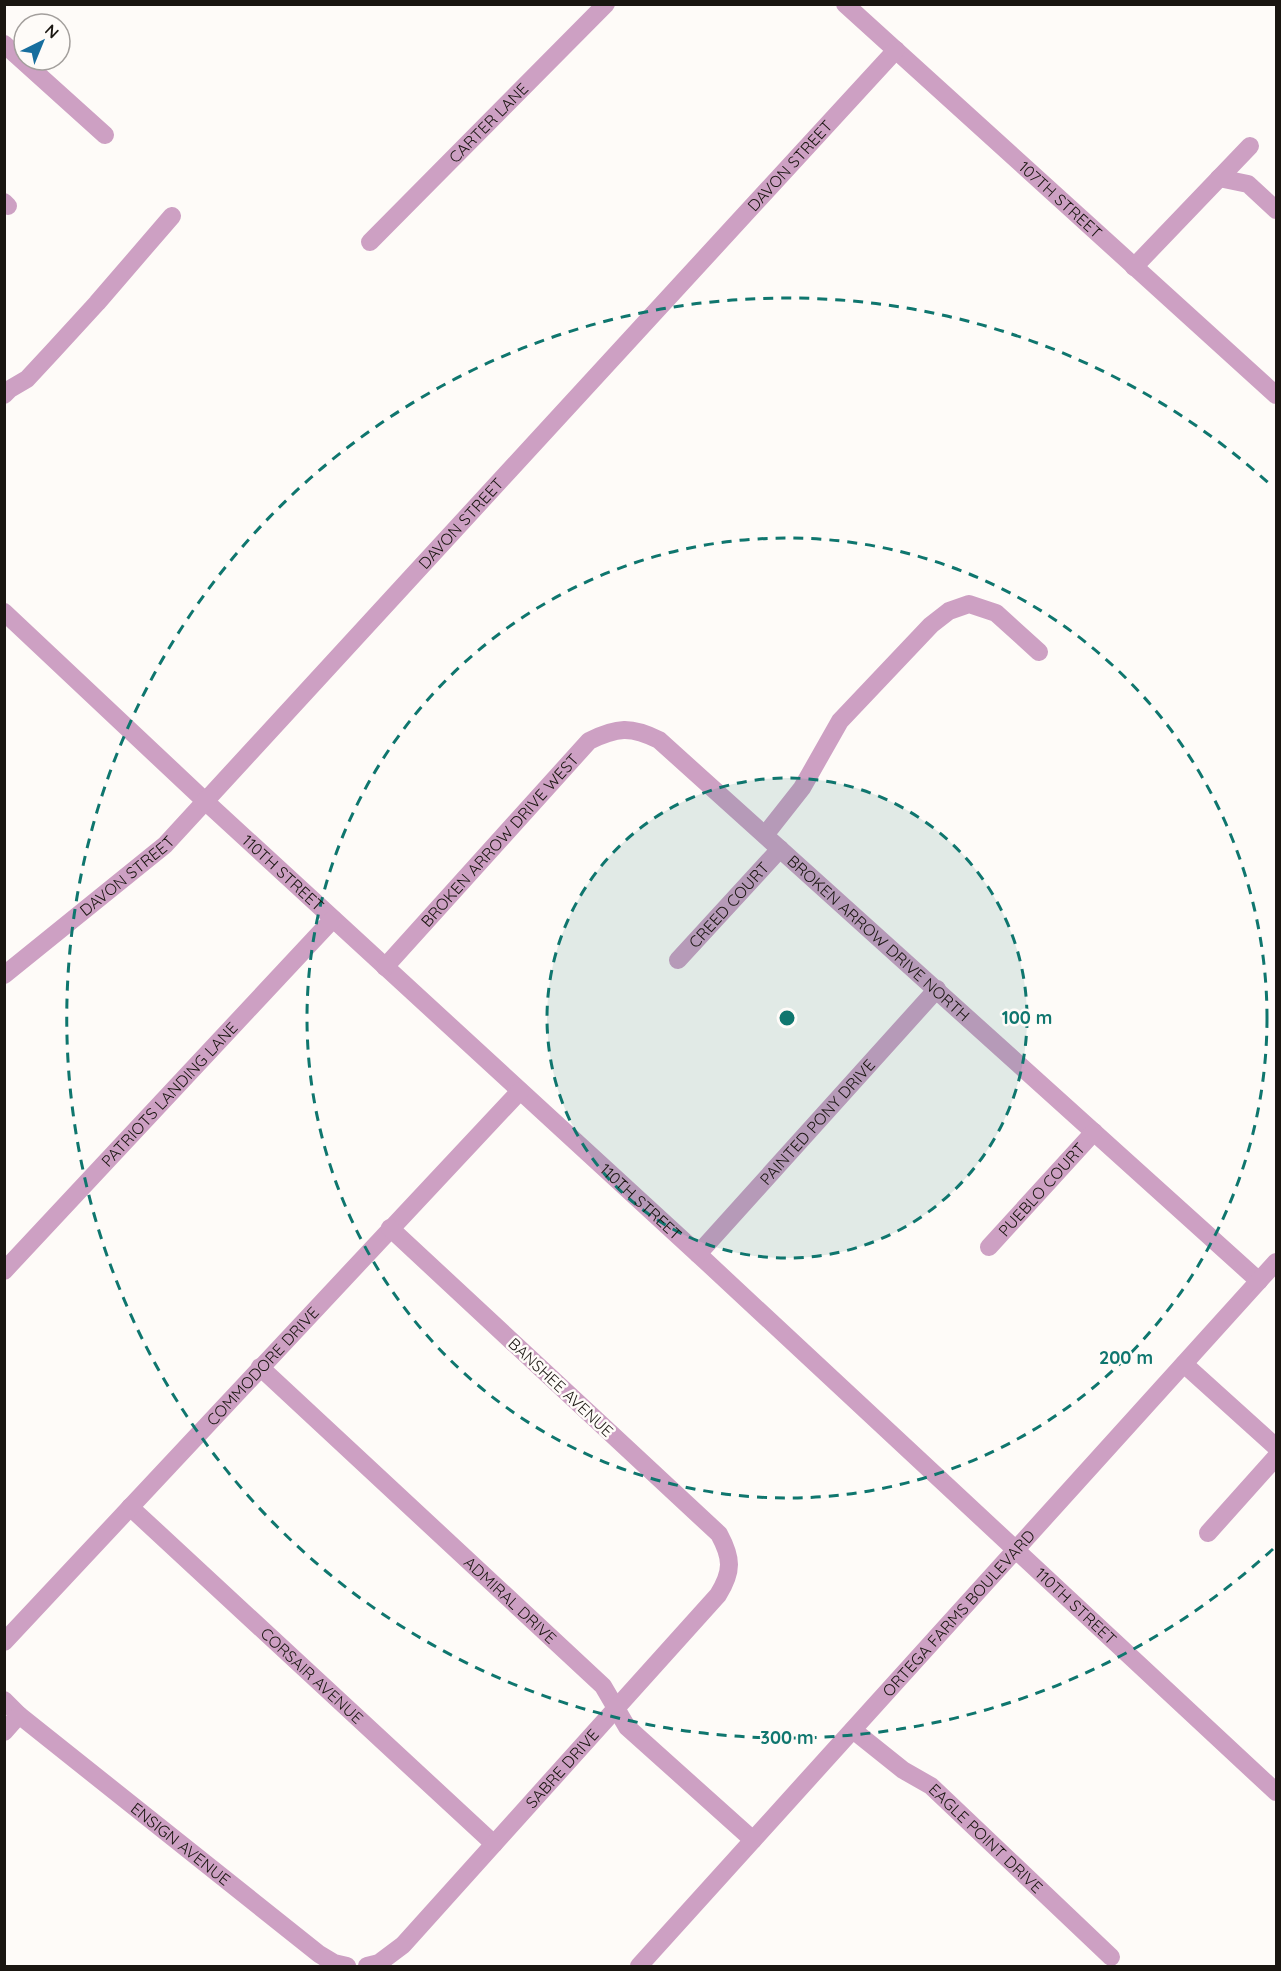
<svg xmlns="http://www.w3.org/2000/svg" width="1281" height="1971" font-family="Quicksand,sans-serif">
<style>
.lines{fill:none;stroke-linecap:round;stroke-linejoin:round}
.minor{stroke:#cda0c3;stroke-width:18}
.ring{fill:none;stroke:#0f766e;stroke-width:3;stroke-dasharray:10 8}
.labels{text-anchor:middle;dominant-baseline:central;stroke-width:5;stroke-linejoin:round;paint-order:stroke}
.street-label{font-size:16px;fill:#1a1611;stroke:#fefbf8}
.centre{fill:#0f766e;stroke:#fefbf8;stroke-width:3}
.ring-label{font-size:18px;text-anchor:middle;font-weight:bold;fill:#0f766e;stroke:#fefbf8;stroke-width:5;stroke-linejoin:round;paint-order:stroke}
</style>
<rect width="100%" height="100%" fill="#fefbf8"/>
<g class="lines">
<g class="minor">
<path id="s1" d="M 845,4 L 1276,395"/>
<path d="M 4,44 L 105,135"/>
<path d="M 1219,178 L 1248,184 L 1276,210"/>
<path d="M 4,202 L 8,206"/>
<path id="s2" d="M 370,242 L 606,4"/>
<path d="M 1134,267 L 1250,146"/>
<path d="M 4,395 L 10,389 L 27,379 L 53,351 L 97,303 L 172,216"/>
<path id="s3" d="M 4,612 L 205,801 L 698,1254 L 1276,1792"/>
<path d="M 765,835 L 802,788 L 840,721 L 931,625 L 949,611 L 969,604 L 996,613 L 1039,652"/>
<path id="s4" d="M 678,960 L 780,849"/>
<path id="s5" d="M 385,967 L 589,741 C 617,727 631,726 659,740 L 1259,1281"/>
<path id="s6" d="M 4,975 L 165,845 L 896,50"/>
<path id="s7" d="M 989,1247 L 1094,1132"/>
<path id="s8" d="M 698,1254 L 937,989"/>
<path id="s9" d="M 4,1271 L 333,919"/>
<path d="M 1184,1364 L 1276,1447"/>
<path id="s10" d="M 260,1367 L 603,1686 L 627,1727 L 753,1840"/>
<path id="s11" d="M 130,1507 L 494,1844"/>
<path d="M 1208,1533 L 1276,1457"/>
<path id="s12" d="M 4,1642 L 520,1091"/>
<path id="s13" d="M 4,1700 L 19,1715 L 319,1954 L 334,1963 L 347,1966"/>
<path id="s14" d="M 853,1730 L 903,1770 L 931,1786 L 1111,1957"/>
<path d="M 4,1732 L 19,1715"/>
<path id="s15" d="M 367,1966 L 379,1963 L 403,1945 L 718,1595 C 733,1571 732,1558 719,1534 L 390,1228"/>
<path id="s16" d="M 639,1966 L 1276,1262"/>
</g>
</g>
<circle cx="787" cy="1018" r="240" fill="#0f766e" fill-opacity=".12"/>
<g class="ring">
<circle cx="787" cy="1018" r="240"/>
<circle cx="787" cy="1018" r="480"/>
<path d="M1273 1549A720 720 0 1 1 1273 487"/>
</g>
<g class="labels">
<g class="street-label">
<text stroke="none"><textPath href="#s2" startOffset="168">CARTER LANE</textPath></text>
<text stroke="none"><textPath href="#s6" startOffset="1130">DAVON STREET</textPath></text>
<text stroke="none"><textPath href="#s1" startOffset="291">107TH STREET</textPath></text>
<text stroke="none"><textPath href="#s6" startOffset="644">DAVON STREET</textPath></text>
<text stroke="none"><textPath href="#s5" startOffset="171">BROKEN ARROW DRIVE WEST</textPath></text>
<text stroke="none"><textPath href="#s3" startOffset="382">110TH STREET</textPath></text>
<text stroke="none"><textPath href="#s6" startOffset="158">DAVON STREET</textPath></text>
<text stroke="none"><textPath href="#s4" startOffset="75">CREED COURT</textPath></text>
<text stroke="none"><textPath href="#s5" startOffset="674">BROKEN ARROW DRIVE NORTH</textPath></text>
<text stroke="none"><textPath href="#s9" startOffset="242">PATRIOTS LANDING LANE</textPath></text>
<text stroke="none"><textPath href="#s8" startOffset="178">PAINTED PONY DRIVE</textPath></text>
<text stroke="none"><textPath href="#s7" startOffset="78">PUEBLO COURT</textPath></text>
<text stroke="none"><textPath href="#s3" startOffset="868">110TH STREET</textPath></text>
<text stroke="none"><textPath href="#s12" startOffset="378">COMMODORE DRIVE</textPath></text>
<text transform="translate(561 1387) rotate(43)">BANSHEE AVENUE</text>
<text stroke="none"><textPath href="#s10" startOffset="342">ADMIRAL DRIVE</textPath></text>
<text stroke="none"><textPath href="#s3" startOffset="1462">110TH STREET</textPath></text>
<text stroke="none"><textPath href="#s16" startOffset="476">ORTEGA FARMS BOULEVARD</textPath></text>
<text stroke="none"><textPath href="#s11" startOffset="248">CORSAIR AVENUE</textPath></text>
<text stroke="none"><textPath href="#s15" startOffset="280">SABRE DRIVE</textPath></text>
<text stroke="none"><textPath href="#s14" startOffset="172">EAGLE POINT DRIVE</textPath></text>
<text stroke="none"><textPath href="#s13" startOffset="228">ENSIGN AVENUE</textPath></text>
</g>
</g>
<circle cx="787" cy="1018" r="9" class="centre"/>
<g class="ring-label">
<text x="1027" y="1024">100 m</text>
<text x="1126" y="1364">200 m</text>
<text x="787" y="1744">300 m</text>
</g>
<rect width="1281" height="1971" fill="none" stroke="#1a1611" stroke-width="12"/>
<g transform="translate(42 42) rotate(43)"><circle r="28" fill="#fefbf8" stroke="#a39f9c" stroke-width="1.5"/>
<path d="M0-4.5L10 22L0 15L-10 22Z" fill="#176e9e"/>
<text y="-9" font-size="16" font-weight="bold" text-anchor="middle" fill="#1a1611">N</text>
</g>
</svg>
